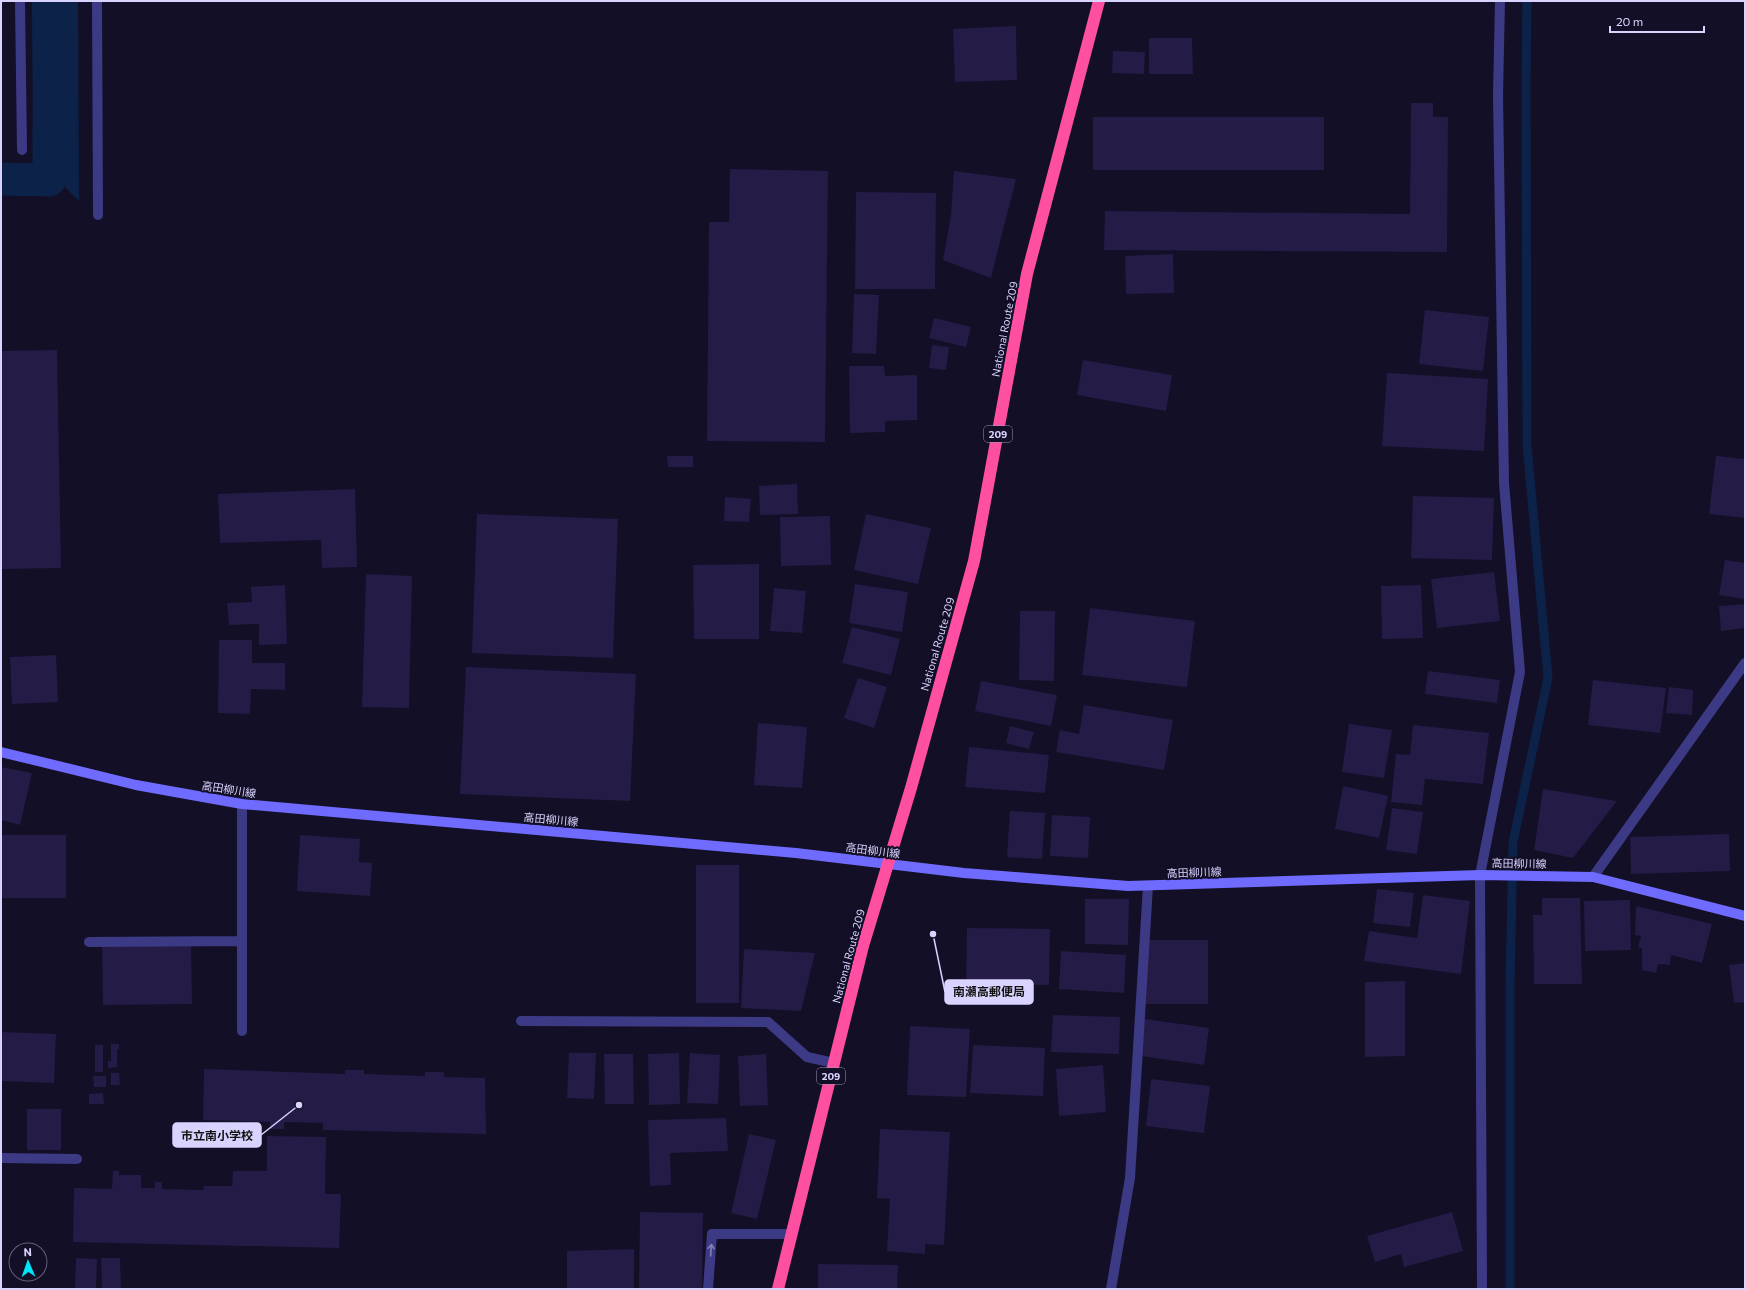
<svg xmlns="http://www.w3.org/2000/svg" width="1746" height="1290" font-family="Commissioner,'Noto Sans JP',sans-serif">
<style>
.water{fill:#0c2248}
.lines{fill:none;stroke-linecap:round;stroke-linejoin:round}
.stream{stroke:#0c2248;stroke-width:9}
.canal{stroke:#0c2248;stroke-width:33}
.building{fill:#241b47}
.street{stroke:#3d3a85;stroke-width:10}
.secondary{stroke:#6f6bff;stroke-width:10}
.highway{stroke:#ff4fa3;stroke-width:12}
.oneway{stroke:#837fbc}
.labels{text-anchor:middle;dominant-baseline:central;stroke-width:4;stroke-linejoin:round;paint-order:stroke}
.shield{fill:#130f26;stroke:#9e99be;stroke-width:1}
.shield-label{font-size:10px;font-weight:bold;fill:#d9d4ff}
.street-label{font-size:11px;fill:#d9d4ff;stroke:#130f26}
.leader{fill:none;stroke:#d9d4ff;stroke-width:1.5}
.callout-dot{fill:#d9d4ff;stroke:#130f26;stroke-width:1.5}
.callout{fill:#d9d4ff;stroke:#d9d4ff;stroke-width:1.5}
.callout-label{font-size:12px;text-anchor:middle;font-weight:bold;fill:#111}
</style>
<rect width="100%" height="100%" fill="#130f26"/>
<path class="water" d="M 32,1 L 78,1 L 79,201 L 33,156 Z"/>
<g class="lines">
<path class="stream" d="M 1510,1289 L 1510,984 L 1513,842 L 1548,678 L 1527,445 L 1526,85 L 1527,1"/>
<path class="canal" d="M 1,179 L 49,180 L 49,127"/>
</g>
<path class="building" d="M 1016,26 L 1017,80 L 955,82 L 953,29 Z
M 1149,38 L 1192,38 L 1193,74 L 1149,74 Z
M 1113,51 L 1145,52 L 1144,74 L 1112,73 Z
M 1411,103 L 1433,103 L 1433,117 L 1448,117 L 1447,252 L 1104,250 L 1105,211 L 1410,214 Z
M 1093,117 L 1324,117 L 1324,170 L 1093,170 Z
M 730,169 L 828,171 L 825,442 L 707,441 L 709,222 L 729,222 Z
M 954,171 L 1016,179 L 991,278 L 943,260 L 951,215 Z
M 856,192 L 936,193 L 935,289 L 855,289 Z
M 1173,254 L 1174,293 L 1126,294 L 1125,256 Z
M 854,294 L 879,295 L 876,354 L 852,353 Z
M 1425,310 L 1489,317 L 1483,371 L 1419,364 Z
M 934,318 L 971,327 L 966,347 L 929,338 Z
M 932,345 L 949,347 L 946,370 L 929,368 Z
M 57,350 L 61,568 L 1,569 L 1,351 Z
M 1083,360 L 1172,375 L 1166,411 L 1077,395 Z
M 849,366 L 884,366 L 885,376 L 917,375 L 917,420 L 885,421 L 885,432 L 850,433 Z
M 1387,373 L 1488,379 L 1484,451 L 1382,446 Z
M 667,456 L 693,456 L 693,467 L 668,467 Z
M 1716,456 L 1745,459 L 1745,518 L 1709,514 Z
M 797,484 L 798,514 L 760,515 L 759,486 Z
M 355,489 L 357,567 L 322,568 L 321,540 L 220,543 L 218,494 Z
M 1413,496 L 1494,498 L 1492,560 L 1411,558 Z
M 725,497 L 751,499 L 749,522 L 724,521 Z
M 477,514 L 618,519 L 613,658 L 472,653 Z
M 866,514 L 931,528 L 918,584 L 854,570 Z
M 830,516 L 831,565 L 781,566 L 780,517 Z
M 1725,560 L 1745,563 L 1745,599 L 1719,595 Z
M 759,564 L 759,639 L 694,639 L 693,565 Z
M 1494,572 L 1500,621 L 1437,628 L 1431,579 Z
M 366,574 L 412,576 L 409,708 L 362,707 Z
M 855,584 L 908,592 L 902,632 L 849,623 Z
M 285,585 L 287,644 L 259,645 L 259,624 L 229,625 L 227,603 L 252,602 L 251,587 Z
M 1421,585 L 1423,638 L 1382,639 L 1381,586 Z
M 774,588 L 806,591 L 802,633 L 770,631 Z
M 1745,604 L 1745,628 L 1721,631 L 1719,606 Z
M 1090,608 L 1195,621 L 1187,687 L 1082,675 Z
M 1020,611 L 1055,611 L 1054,681 L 1019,680 Z
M 852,627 L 900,639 L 891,675 L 842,663 Z
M 219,640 L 252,640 L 252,663 L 285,663 L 285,690 L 251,689 L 250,714 L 218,713 Z
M 56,655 L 58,702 L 12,704 L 10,657 Z
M 466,667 L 636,674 L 630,801 L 460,794 Z
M 1428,671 L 1500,680 L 1497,703 L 1425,694 Z
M 858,678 L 887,687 L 874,728 L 844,718 Z
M 1593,680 L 1666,688 L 1660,733 L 1588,725 Z
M 981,681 L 1057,695 L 1051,726 L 975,711 Z
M 1669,687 L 1693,690 L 1692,715 L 1666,713 Z
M 1084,705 L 1173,720 L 1164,770 L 1056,752 L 1060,730 L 1079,734 Z
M 758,723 L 807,727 L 802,788 L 754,785 Z
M 1349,724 L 1392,730 L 1384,778 L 1342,772 Z
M 1413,725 L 1489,733 L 1483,784 L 1425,779 L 1422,805 L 1391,802 L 1396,754 L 1410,755 Z
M 1010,726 L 1034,732 L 1029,749 L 1006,743 Z
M 969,747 L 1049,755 L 1045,793 L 965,787 Z
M 1,767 L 32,773 L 20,825 L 1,820 Z
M 1343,786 L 1388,796 L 1379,838 L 1335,829 Z
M 1543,789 L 1617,801 L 1573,858 L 1534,850 Z
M 1392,808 L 1423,812 L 1417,854 L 1386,850 Z
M 1010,811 L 1045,813 L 1042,859 L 1007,857 Z
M 1052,815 L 1090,817 L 1088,858 L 1050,856 Z
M 1729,834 L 1730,871 L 1631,874 L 1630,837 Z
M 1,835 L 66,835 L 66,898 L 1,898 Z
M 300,835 L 360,839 L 359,862 L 372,863 L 370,896 L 297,891 Z
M 696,865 L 739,865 L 739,1003 L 696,1003 Z
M 1377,889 L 1414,893 L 1410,927 L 1373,923 Z
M 1423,895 L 1470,901 L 1461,974 L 1364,961 L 1369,931 L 1417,938 Z
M 1542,898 L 1580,898 L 1582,984 L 1534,984 L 1533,915 L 1542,915 Z
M 1085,899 L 1129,899 L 1128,945 L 1085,944 Z
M 1630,900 L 1631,950 L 1585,951 L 1584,901 Z
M 1636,906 L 1712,924 L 1702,963 L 1671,955 L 1670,965 L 1658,964 L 1656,973 L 1642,970 L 1642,948 L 1638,947 L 1641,936 L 1635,935 Z
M 967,928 L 1050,929 L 1049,985 L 966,984 Z
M 1144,940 L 1208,940 L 1208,1004 L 1144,1004 Z
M 102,944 L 191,944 L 192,1004 L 103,1005 Z
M 744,949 L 815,953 L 801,1011 L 741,1008 Z
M 1061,951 L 1126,955 L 1124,993 L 1059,989 Z
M 1745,963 L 1745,1002 L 1734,1003 L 1729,965 Z
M 1405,981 L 1405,1056 L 1365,1057 L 1365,982 Z
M 1053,1015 L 1120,1017 L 1119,1054 L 1051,1052 Z
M 1138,1018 L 1209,1028 L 1204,1065 L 1133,1055 Z
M 910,1026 L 970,1029 L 966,1097 L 907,1095 Z
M 1,1032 L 56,1034 L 54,1083 L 1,1081 Z
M 111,1044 L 119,1044 L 119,1049 L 117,1049 L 117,1067 L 108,1068 L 108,1061 L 111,1061 Z
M 95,1045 L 103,1045 L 103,1072 L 95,1072 Z
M 973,1045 L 1045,1048 L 1043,1096 L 970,1093 Z
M 569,1053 L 596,1053 L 594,1099 L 567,1098 Z
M 679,1053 L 680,1104 L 649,1105 L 648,1054 Z
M 690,1053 L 720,1055 L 718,1104 L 687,1103 Z
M 604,1054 L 633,1054 L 634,1104 L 605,1104 Z
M 766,1054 L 768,1105 L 740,1106 L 738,1056 Z
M 1103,1065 L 1106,1112 L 1059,1116 L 1056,1069 Z
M 204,1069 L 345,1074 L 345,1070 L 364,1070 L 364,1074 L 425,1076 L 425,1072 L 444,1072 L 444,1077 L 485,1078 L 486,1134 L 323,1130 L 323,1123 L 284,1122 L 284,1129 L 270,1129 L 270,1122 L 203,1120 Z
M 111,1073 L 119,1073 L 120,1085 L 111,1085 Z
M 93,1076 L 106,1076 L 106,1087 L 94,1087 Z
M 1151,1079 L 1210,1086 L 1204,1133 L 1146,1126 Z
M 103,1093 L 104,1104 L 89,1104 L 89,1094 Z
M 27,1109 L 61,1109 L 61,1150 L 27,1150 Z
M 726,1118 L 728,1151 L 670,1153 L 671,1185 L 650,1186 L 648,1120 Z
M 880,1129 L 950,1132 L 944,1245 L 925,1244 L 925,1254 L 887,1251 L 890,1199 L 877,1198 Z
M 749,1134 L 776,1140 L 757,1219 L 731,1213 Z
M 267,1136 L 326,1137 L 325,1194 L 341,1194 L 339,1248 L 73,1242 L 74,1188 L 112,1189 L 113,1171 L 119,1171 L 119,1175 L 141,1175 L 141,1188 L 155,1188 L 155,1182 L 162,1182 L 162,1189 L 203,1190 L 204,1186 L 232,1186 L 233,1171 L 267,1171 Z
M 640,1212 L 703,1213 L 702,1289 L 639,1289 Z
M 1452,1212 L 1463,1251 L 1404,1267 L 1401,1254 L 1375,1262 L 1367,1236 Z
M 634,1249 L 634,1289 L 567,1289 L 567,1251 Z
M 76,1258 L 97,1259 L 96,1289 L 75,1289 Z
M 101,1258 L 120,1258 L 121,1289 L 102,1289 Z
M 818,1264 L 898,1265 L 897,1289 L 818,1289 Z"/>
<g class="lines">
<path class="street" d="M 20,1 L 22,150
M 97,1 L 98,215
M 242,804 L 242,1031
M 1593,877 L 1745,663
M 89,942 L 242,941
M 521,1021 L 768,1022 L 807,1057 L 834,1063
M 1,1158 L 77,1159
M 708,1289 L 712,1234 L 792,1234
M 1111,1289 L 1130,1178 L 1148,886
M 1482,1289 L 1480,875 L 1520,672 L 1504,483 L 1498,95 L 1500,1"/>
<path class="secondary" d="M 1,752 L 136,785 L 242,804 L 796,853 L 964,873 L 1128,886 L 1480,875 L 1593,877 L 1745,916"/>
<path class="highway" d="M 778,1289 L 863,946 L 911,788 L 974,561 L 1027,274 L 1099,1"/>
</g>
<defs><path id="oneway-shaft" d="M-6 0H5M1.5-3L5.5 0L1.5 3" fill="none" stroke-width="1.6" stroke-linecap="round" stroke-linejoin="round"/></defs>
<use class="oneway" href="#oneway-shaft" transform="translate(711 1250) rotate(-86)"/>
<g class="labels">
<g class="shield">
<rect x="984" y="426" width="28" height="16" rx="3"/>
<rect x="817" y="1068" width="28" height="16" rx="3"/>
</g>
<g class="shield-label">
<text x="998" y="434">209</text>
<text x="831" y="1076">209</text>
</g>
<g class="street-label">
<text transform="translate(1004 329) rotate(-79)">National Route 209</text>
<text transform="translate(937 644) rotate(-74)">National Route 209</text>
<text transform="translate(229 789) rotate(9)">高田柳川線</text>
<text transform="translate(551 819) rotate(5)">高田柳川線</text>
<text transform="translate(873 850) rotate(7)">高田柳川線</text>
<text transform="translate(1519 863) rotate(1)">高田柳川線</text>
<text transform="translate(1194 872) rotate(-2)">高田柳川線</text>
<text transform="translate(848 956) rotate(-75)">National Route 209</text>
</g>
</g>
<path class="leader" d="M933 934L945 992M299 1105L261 1135"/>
<g class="callout-dot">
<circle cx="933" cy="934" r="4"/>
<circle cx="299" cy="1105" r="4"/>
</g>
<g class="callout">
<rect x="945" y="980" width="88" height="24" rx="4"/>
<rect x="173" y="1123" width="88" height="24" rx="4"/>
</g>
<g class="callout-label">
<text x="989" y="996">南瀬高郵便局</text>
<text x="217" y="1140">市立南小学校</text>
</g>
<rect width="1746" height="1290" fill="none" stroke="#d9d4ff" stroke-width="4"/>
<g transform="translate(28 1262) rotate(358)"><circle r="19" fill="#130f26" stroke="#625e7d"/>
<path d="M0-3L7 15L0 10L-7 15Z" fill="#00e5ff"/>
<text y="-6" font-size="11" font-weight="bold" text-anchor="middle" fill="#d9d4ff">N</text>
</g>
<path d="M1610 26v6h94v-6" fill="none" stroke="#d9d4ff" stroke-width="2"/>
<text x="1616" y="26" font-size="12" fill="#d9d4ff" stroke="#130f26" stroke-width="3" paint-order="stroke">20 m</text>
</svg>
